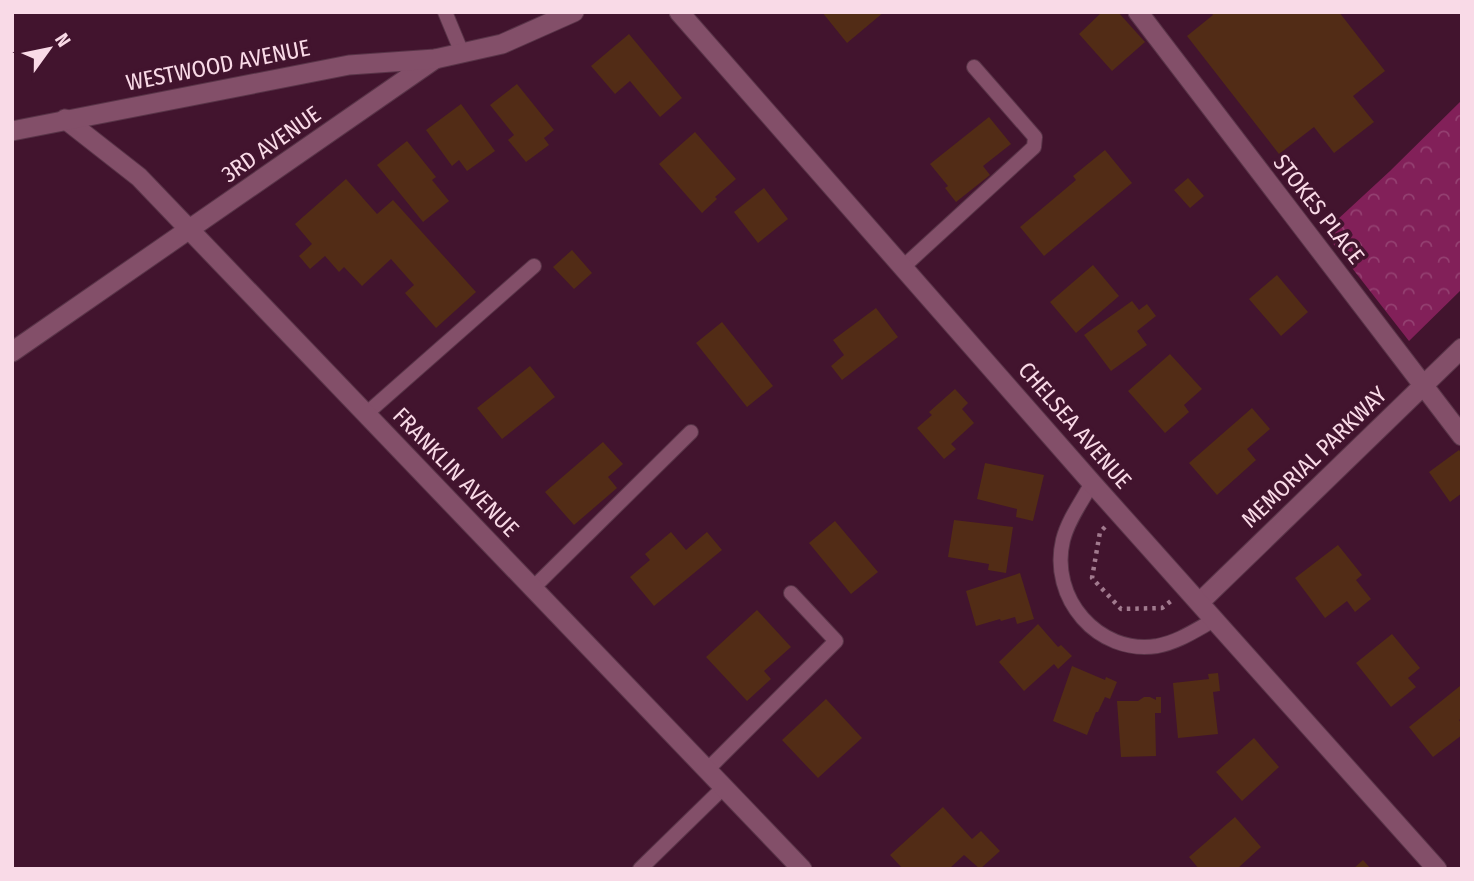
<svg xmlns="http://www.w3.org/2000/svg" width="1474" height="881" font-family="'Fira Sans Condensed',sans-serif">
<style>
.forest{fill:url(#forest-crowns)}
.building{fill:#522c16}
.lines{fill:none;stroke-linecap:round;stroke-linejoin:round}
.service-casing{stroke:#593448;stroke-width:16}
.minor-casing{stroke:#593448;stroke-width:21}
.tertiary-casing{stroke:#593448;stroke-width:21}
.path{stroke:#a17a8e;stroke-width:4.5;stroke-dasharray:3.5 5;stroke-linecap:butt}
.service{stroke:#834f69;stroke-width:14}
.minor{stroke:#834f69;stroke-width:19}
.tertiary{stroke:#834f69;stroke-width:19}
.labels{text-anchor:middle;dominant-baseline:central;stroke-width:7;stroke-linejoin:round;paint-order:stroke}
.street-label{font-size:23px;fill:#f9dae7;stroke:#42142e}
</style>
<defs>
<pattern id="forest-crowns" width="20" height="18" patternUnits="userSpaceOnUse" patternTransform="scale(1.75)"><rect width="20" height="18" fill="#822059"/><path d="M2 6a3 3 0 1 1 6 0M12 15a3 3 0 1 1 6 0" fill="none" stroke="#944071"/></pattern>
</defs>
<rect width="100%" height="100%" fill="#42142e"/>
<path class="forest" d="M 1462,100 L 1462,289 L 1409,341 L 1324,232 L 1390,171 Z"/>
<path class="building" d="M 822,12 L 884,12 L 847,43 Z
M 1102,12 L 1118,12 L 1145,42 L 1112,71 L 1079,34 Z
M 1211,12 L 1339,12 L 1385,71 L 1353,96 L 1374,122 L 1334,153 L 1314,127 L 1279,154 L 1187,36 L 1213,15 Z
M 629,34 L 682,98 L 660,117 L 630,81 L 615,94 L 591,66 Z
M 517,84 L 554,130 L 544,138 L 549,145 L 526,162 L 508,140 L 514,135 L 490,105 Z
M 461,104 L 495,151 L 467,171 L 459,160 L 452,166 L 426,130 Z
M 989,117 L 1011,144 L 983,166 L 990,175 L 956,202 L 945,188 L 948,186 L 930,164 Z
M 695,132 L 736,179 L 715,197 L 717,199 L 702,213 L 659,164 Z
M 407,141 L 436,177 L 432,180 L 449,201 L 423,222 L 377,165 Z
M 1105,150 L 1132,183 L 1044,256 L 1020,227 L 1076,180 L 1073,176 Z
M 1188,178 L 1204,196 L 1190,208 L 1174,190 Z
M 346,179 L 377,214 L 393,200 L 476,292 L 436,328 L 405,293 L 414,285 L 391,259 L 362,286 L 344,267 L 339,272 L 325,256 L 310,269 L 299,256 L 312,244 L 295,224 Z
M 764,188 L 788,219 L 758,243 L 734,212 Z
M 572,250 L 592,273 L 574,289 L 553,267 Z
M 1093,265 L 1119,296 L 1076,333 L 1050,302 Z
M 1277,275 L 1308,312 L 1281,336 L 1249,299 Z
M 1132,301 L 1139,310 L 1147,304 L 1156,316 L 1137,331 L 1147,345 L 1111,371 L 1084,335 Z
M 876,308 L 898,337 L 842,380 L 831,366 L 844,355 L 833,340 Z
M 722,322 L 773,386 L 747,407 L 696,343 Z
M 1170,354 L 1202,389 L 1184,405 L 1189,412 L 1165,433 L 1128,391 Z
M 530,366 L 555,397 L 502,439 L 477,408 Z
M 955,389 L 968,403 L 962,409 L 974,423 L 951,444 L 956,449 L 944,459 L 917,428 L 932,415 L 929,412 Z
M 1252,408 L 1270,429 L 1247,449 L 1256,460 L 1217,495 L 1189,463 Z
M 603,442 L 623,464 L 608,477 L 617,488 L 574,525 L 545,492 Z
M 1459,450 L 1462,454 L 1462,493 L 1450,502 L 1429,472 Z
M 985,463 L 1044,475 L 1033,521 L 1016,517 L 1017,509 L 977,499 Z
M 954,520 L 1013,527 L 1006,573 L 988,570 L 989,564 L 948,557 Z
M 835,521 L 878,572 L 851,594 L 809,543 Z
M 671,532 L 686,550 L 707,532 L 722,550 L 654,606 L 630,577 L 650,560 L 645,554 Z
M 1338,545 L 1362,575 L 1356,580 L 1371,599 L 1355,612 L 1347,601 L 1325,618 L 1295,578 Z
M 1020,573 L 1034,619 L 1017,624 L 1015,617 L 1001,621 L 1000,619 L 976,626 L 966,591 Z
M 757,610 L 791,647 L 764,671 L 771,679 L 747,701 L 706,657 Z
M 1038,624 L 1058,647 L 1061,645 L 1072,656 L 1058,669 L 1054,664 L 1024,691 L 999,662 Z
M 1392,634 L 1420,668 L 1408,678 L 1416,687 L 1391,707 L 1356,663 Z
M 1072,666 L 1105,680 L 1106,677 L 1117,682 L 1110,699 L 1105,697 L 1098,712 L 1096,712 L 1087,735 L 1053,721 Z
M 1218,673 L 1220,691 L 1213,692 L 1218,734 L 1178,738 L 1173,683 L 1209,679 L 1208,674 Z
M 1460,686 L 1462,718 L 1459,720 L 1462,724 L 1462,735 L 1433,757 L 1409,727 Z
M 1144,697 L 1150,697 L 1156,700 L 1156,697 L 1161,697 L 1161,713 L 1155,713 L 1156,756 L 1121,757 L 1117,701 L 1138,701 Z
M 826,699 L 862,738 L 818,778 L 782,740 Z
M 1254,738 L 1279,767 L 1242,801 L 1216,772 Z
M 943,807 L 972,839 L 981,831 L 1000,851 L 980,869 L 964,855 L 949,869 L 903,869 L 890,855 Z
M 1235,817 L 1261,847 L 1237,869 L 1199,869 L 1189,857 Z
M 1363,860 L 1371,869 L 1353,869 Z"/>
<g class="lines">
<defs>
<path id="service" d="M 445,12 L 462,53
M 903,267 L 1034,147 L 1035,137 L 974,67
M 366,414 L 534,266
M 1092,483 C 1082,501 1068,520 1063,540 C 1049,598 1098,655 1157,646 C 1179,642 1197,629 1216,619
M 533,588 L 691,432
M 707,770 L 836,641 L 791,593
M 640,869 L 724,787"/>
<path id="minor" d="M 1138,12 L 1462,436
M 65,119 L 139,177 L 802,869
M 12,352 L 435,59
M 1201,601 L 1462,348"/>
<path id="tertiary" d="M 679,12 L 1092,483 L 1437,869
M 12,131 L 349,65 L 435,59 L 502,44 L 574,12"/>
</defs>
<use href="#service" class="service-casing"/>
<use href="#minor" class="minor-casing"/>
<use href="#tertiary" class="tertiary-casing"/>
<path class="path" d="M 1105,527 L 1100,532 L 1092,578 L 1121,609 L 1162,608 L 1171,601"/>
<use href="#service" class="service"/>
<use href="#minor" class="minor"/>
<use href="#tertiary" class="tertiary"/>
</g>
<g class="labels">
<g class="street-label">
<text transform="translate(218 65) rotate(-11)">WESTWOOD AVENUE</text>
<text transform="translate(271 144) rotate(-35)">3RD AVENUE</text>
<text transform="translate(1319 209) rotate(52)">STOKES PLACE</text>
<text transform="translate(1075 425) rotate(49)">CHELSEA AVENUE</text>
<text transform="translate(1314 457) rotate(-44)">MEMORIAL PARKWAY</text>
<text transform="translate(456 472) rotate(46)">FRANKLIN AVENUE</text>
</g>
</g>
<rect width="1474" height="881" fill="none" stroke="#f9dae7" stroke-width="28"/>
<g transform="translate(49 49) rotate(57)" stroke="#42142e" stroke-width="5" paint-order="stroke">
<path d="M0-5L12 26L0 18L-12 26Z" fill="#f9dae7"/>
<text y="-10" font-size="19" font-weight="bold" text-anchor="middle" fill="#f9dae7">N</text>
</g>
</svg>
